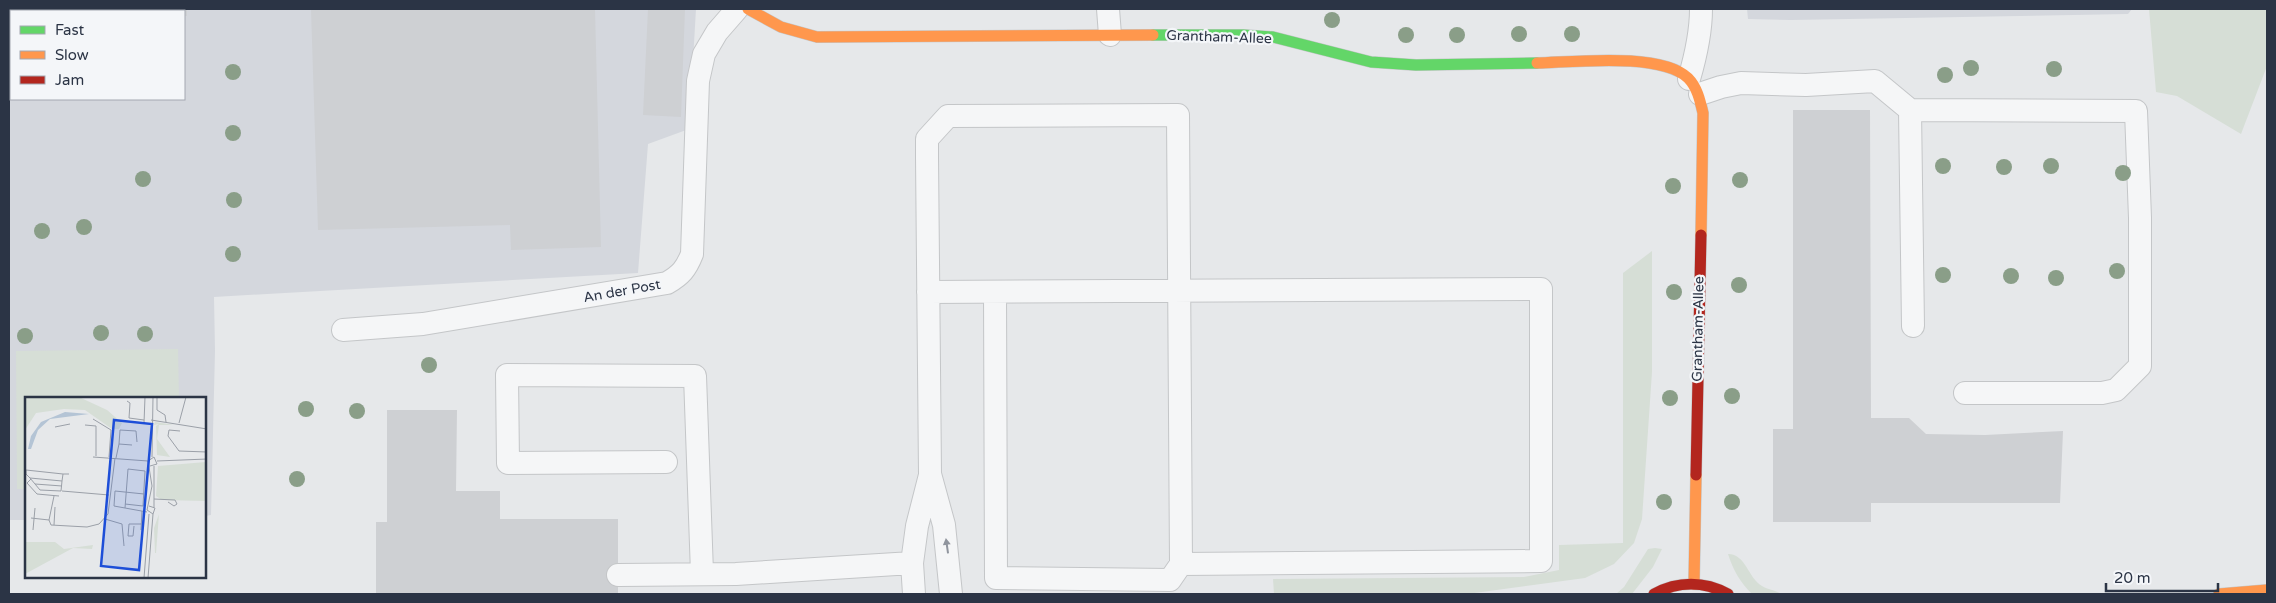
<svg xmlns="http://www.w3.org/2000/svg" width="2276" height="603" font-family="'Varela Round',sans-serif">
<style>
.built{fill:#d4d7dd;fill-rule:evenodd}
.green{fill:#d6ded6}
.building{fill:#ced0d3}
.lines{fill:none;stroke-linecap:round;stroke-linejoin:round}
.lane-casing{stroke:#c4c6c8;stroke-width:24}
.fast-casing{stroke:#c4c6c8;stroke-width:12}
.slow-casing{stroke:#c4c6c8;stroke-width:12}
.jam-casing{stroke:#c4c6c8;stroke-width:12}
.lane{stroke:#f5f6f7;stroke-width:22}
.fast{stroke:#63d668;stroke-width:11}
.slow{stroke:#ff974d;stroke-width:11}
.jam{stroke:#b3261e;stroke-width:11}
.tree{fill:#8a9e88}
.oneway{fill:#90959e}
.labels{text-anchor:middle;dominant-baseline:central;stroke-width:4.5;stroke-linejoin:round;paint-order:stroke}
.street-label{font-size:14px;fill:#2b3445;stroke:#f4f6f9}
.inset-road{fill:none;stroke:#9ba0a8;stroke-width:1}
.view{fill:#1d4ed8;fill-opacity:0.15;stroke:#1d4ed8;stroke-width:2.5}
.inset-edge{fill:none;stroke:#2b3445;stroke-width:2.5}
</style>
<rect width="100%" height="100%" fill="#e6e8ea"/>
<path class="built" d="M 9,9 L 696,9 L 689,129 L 648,144 L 638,273 L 214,297 L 215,351 L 211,515 L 205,516 L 205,398 L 26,398 L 26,520 L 9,520 ZM 11,11 L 184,11 L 184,99 L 11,99 Z
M 1747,9 L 2132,9 L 2128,14 L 1791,20 L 1748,19 Z"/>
<path class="green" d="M 2149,9 L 2267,9 L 2267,66 L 2241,134 L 2177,96 L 2156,92 Z
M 1652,251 L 1652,372 L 1642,519 L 1634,543 L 1614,564 L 1585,578 L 1467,594 L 1274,594 L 1273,579 L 1524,577 L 1559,570 L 1559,545 L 1623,543 L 1623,273 Z
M 178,349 L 179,398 L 26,398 L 26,489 L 17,489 L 16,351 Z
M 1655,548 L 1662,549 L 1653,567 L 1632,594 L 1616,594 L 1624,587 L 1648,549 Z
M 1728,554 C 1746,554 1748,578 1762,586 C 1768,590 1776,590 1781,594 L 1752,594 C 1740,582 1733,570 1728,554 Z"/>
<path class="building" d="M 9,9 L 187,9 L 187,16 L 184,16 L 184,11 L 11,11 L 11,25 L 9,25 Z
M 311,9 L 595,9 L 601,247 L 511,250 L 510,225 L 318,230 Z
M 648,9 L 685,9 L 681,117 L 643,115 Z
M 1793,110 L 1870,110 L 1871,418 L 1909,418 L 1926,434 L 1985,435 L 2063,431 L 2060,503 L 1871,503 L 1871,522 L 1773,522 L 1773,429 L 1793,429 Z
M 387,410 L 457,410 L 456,491 L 500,491 L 500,519 L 618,519 L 618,594 L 376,594 L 376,522 L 387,522 Z"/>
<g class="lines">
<defs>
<path id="lane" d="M 1108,9 L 1110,35
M 1689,79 C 1696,55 1701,33 1701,9
M 1700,94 L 1721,87 L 1741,83 L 1806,85 L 1875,81 L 1910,110 L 1913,326
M 1910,110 L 2136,111 L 2140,218 L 2140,366 L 2116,390 L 2102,393 L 1965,393
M 928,292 L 1541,289 L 1541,561 L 1181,564 L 1170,580 L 996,578 L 995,292
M 343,330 L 423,324 L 667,283 C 681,275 686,269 692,254 L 698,81 L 704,54 L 717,32 L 737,9
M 666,462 L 508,463 L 507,375 L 695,376 L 702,573
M 618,575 L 736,574 L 912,563
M 914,594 L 912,563 L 917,526 L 930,475
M 951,594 L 944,525 L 930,474 L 927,157 L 927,139 L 948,116 L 1178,115 L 1181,564"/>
<path id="fast" d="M 1153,35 L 1243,35 L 1273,37 L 1371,62 L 1416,65 L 1537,63"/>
<path id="slow" d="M 748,9 L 781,27 L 817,37 L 1153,35
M 1537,63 C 1574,62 1661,52 1688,78 C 1697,87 1700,100 1703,113 L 1701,235
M 1694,584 L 1696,475
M 2219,594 L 2267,590"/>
<path id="jam" d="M 1696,475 L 1701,235
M 1654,594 C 1678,581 1704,581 1728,594"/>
</defs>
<use href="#lane" class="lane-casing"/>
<use href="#fast" class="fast-casing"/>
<use href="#slow" class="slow-casing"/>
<use href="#jam" class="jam-casing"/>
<use href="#lane" class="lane"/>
<use href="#fast" class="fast"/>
<use href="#slow" class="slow"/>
<use href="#jam" class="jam"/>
</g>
<g class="tree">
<circle cx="1332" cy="20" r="8"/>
<circle cx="1519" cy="34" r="8"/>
<circle cx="1572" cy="34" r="8"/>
<circle cx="1406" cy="35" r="8"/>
<circle cx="1457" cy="35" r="8"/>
<circle cx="1971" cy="68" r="8"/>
<circle cx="2054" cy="69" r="8"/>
<circle cx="233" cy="72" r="8"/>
<circle cx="1945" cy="75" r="8"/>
<circle cx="233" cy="133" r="8"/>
<circle cx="1943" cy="166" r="8"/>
<circle cx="2051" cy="166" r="8"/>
<circle cx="2004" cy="167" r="8"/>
<circle cx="2123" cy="173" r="8"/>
<circle cx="143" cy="179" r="8"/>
<circle cx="1740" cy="180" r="8"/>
<circle cx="1673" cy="186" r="8"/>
<circle cx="234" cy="200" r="8"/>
<circle cx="84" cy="227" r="8"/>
<circle cx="42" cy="231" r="8"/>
<circle cx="233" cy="254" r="8"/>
<circle cx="2117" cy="271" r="8"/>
<circle cx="1943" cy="275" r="8"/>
<circle cx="2011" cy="276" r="8"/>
<circle cx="2056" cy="278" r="8"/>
<circle cx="1739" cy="285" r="8"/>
<circle cx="1674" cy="292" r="8"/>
<circle cx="101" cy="333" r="8"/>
<circle cx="145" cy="334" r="8"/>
<circle cx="25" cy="336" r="8"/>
<circle cx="429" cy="365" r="8"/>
<circle cx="1732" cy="396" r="8"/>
<circle cx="1670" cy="398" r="8"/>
<circle cx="306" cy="409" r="8"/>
<circle cx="357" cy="411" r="8"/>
<circle cx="297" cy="479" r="8"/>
<circle cx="1664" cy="502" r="8"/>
<circle cx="1732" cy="502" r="8"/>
</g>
<defs><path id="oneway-solid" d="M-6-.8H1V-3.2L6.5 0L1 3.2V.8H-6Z" transform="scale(1.25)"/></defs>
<use class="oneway" href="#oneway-solid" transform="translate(947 546) rotate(-98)"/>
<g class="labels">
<g class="street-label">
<text transform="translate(1219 37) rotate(2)">Grantham-Allee</text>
<text transform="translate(622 291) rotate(-10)">An der Post</text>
<text transform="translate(1698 329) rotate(-89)">Grantham-Allee</text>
</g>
</g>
<g transform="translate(25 397)">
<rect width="181" height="181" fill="#e6e8ea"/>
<path d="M 0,0 L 54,0 L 82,13 L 97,26 L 94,32 L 87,32 L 60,13 L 39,12 L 11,16 L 0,33 ZM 130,25 L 149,28 L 134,28 L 132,42 L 145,60 L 132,58 L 131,29 L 134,27 L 129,28 ZM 181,65 L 181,104 L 137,103 L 131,99 L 133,69 ZM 134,117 L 131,156 L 130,156 L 129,131 ZM 0,145 L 30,145 L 39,152 L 68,148 L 67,152 L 48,151 L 0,177 Z" fill="#d6ded6"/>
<path d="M 40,15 L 64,17 L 25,22 L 13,33 L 6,52 L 3,52 L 6,39 L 16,25 Z" fill="#b4c4d5"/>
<path class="inset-road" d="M 132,0 L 132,13 L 140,18 L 141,25M 102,4 L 105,6 L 104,21 L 119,23M 68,22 L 86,33 L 84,60M 126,23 L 182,32M 119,26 L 120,0M 154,26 L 161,0M 60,28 L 71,29 L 71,59M 30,30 L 45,27M 155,34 L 144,33 L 143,39 L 154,54 L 182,55M 94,47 L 95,33 L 111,34 L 112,45M 68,60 L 123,64M 127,60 L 128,0M 91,61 L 94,47 L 107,48M 132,64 L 182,62M 38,77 L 37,84 L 5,81 L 1,77 L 1,73 L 38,77 L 44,77M 5,81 L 10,87 L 37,89M 6,82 L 2,86 L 12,97 L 34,99M 10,87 L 15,93 L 36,94 L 37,84M 37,94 L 84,98M 119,97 L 90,94 L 89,109 L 122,115M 29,99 L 24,123 L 26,128 L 62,130 L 74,127 L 83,117 L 90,61M 129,102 L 150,103 L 152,107 L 149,109 L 143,105M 124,109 L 130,111 L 128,117 L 122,113 L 127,89 L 123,64 L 129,60 L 132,67 L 125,69M 129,110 L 129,69M 100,111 L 103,72 L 120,74 L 118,109 L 100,107M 6,121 L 24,123M 80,122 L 97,127 L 99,149M 29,128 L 30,110M 109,129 L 108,139 L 103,139 L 104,127 L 116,127M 8,133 L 10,111M 116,133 L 117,114M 119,181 L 124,117M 123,181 L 128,117"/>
<path class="view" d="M 89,23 L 127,27 L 114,173 L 76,169 Z"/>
<rect width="181" height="181" class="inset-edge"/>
</g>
<rect width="2276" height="603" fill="none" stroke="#2b3445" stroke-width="20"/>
<rect x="10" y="10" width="175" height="90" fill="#f4f6f9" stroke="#a4a8b1"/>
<rect x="20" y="26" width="25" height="8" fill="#63d668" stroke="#a4a8b1"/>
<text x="55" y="35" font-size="15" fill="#2b3445">Fast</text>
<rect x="20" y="51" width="25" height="8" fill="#ff974d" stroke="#a4a8b1"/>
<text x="55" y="60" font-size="15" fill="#2b3445">Slow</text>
<rect x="20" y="76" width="25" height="8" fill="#b3261e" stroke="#a4a8b1"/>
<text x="55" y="85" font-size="15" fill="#2b3445">Jam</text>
<path d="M2106 583v8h112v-8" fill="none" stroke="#2b3445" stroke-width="2.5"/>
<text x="2114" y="583" font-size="15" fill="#2b3445" stroke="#f4f6f9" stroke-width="4" paint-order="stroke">20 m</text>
</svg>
